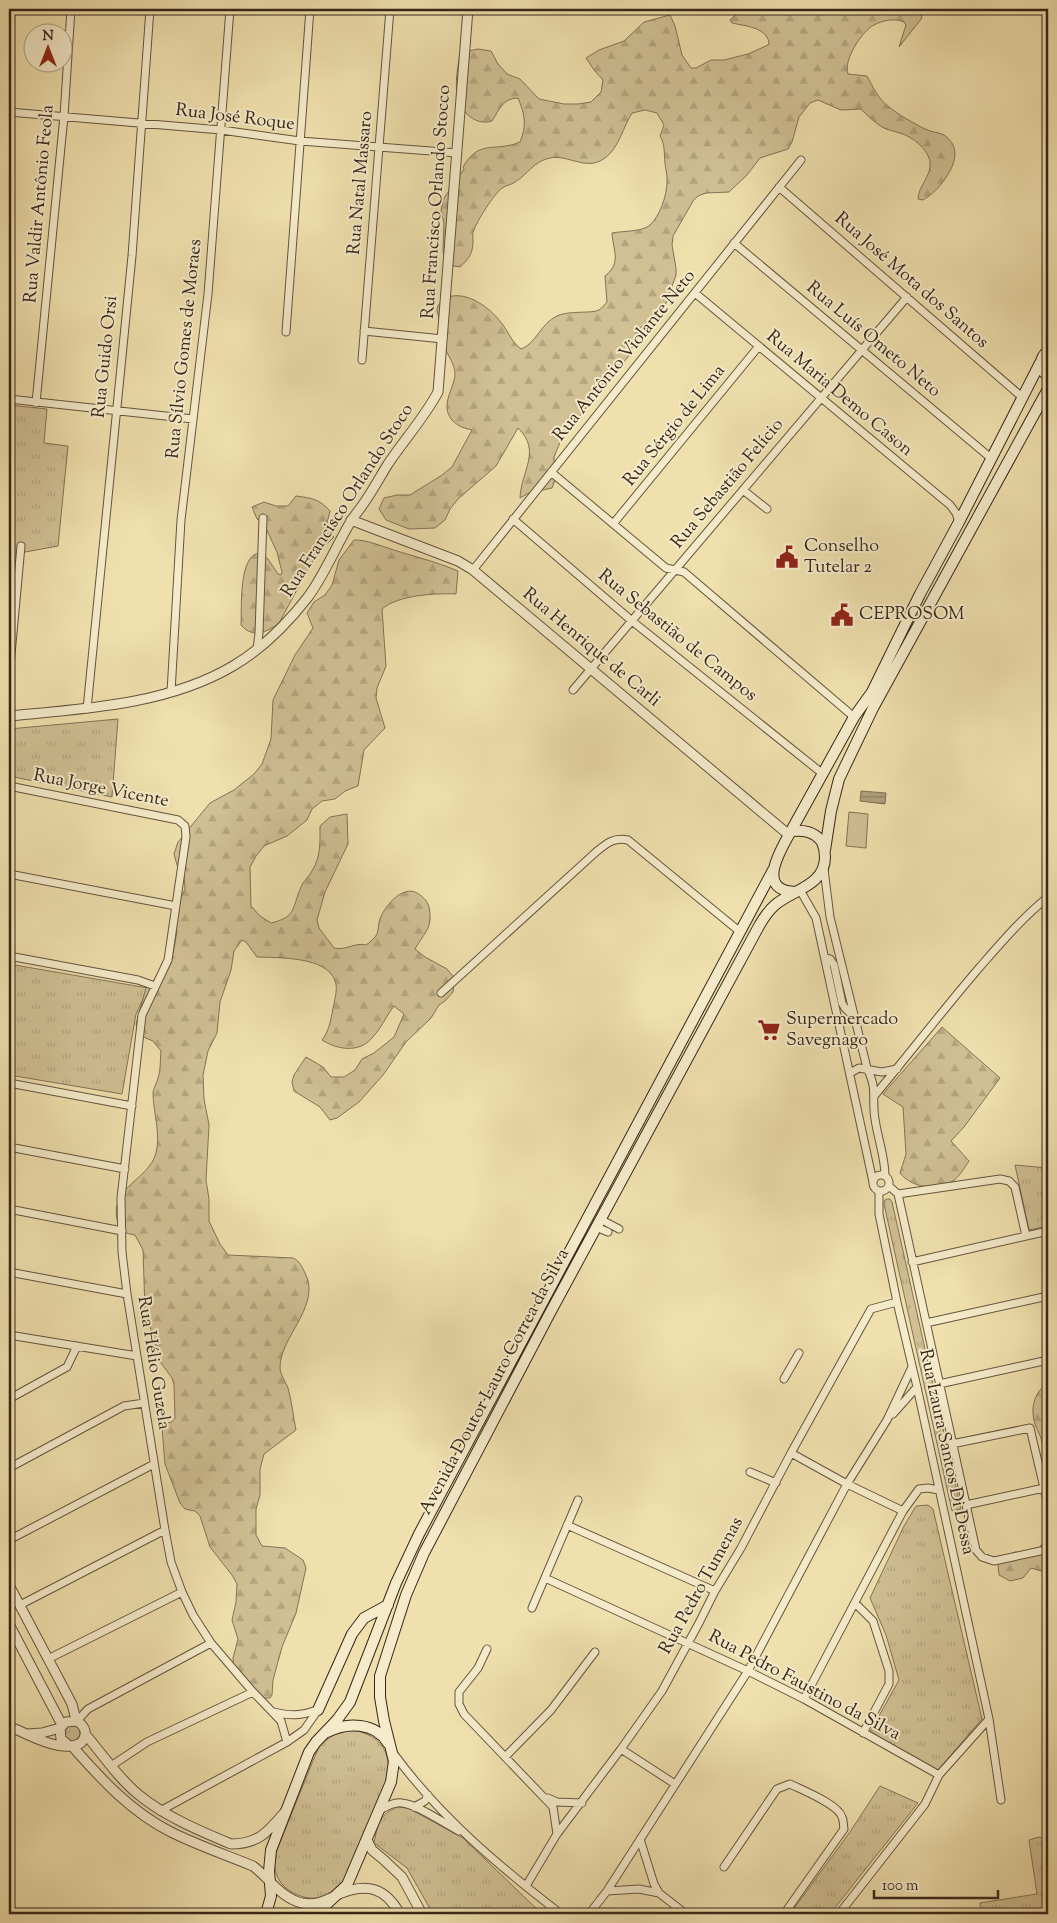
<svg xmlns="http://www.w3.org/2000/svg" width="1057" height="1923" font-family="'Sorts Mill Goudy',serif">
<style>
.grass{fill:url(#grass-tufts);stroke:#847257}
.forest{fill:url(#forest-firs);stroke:#847257}
.garden{fill:#d0c094;stroke:#847257}
.water{fill:url(#water-rules);stroke:#806f54}
.lines{fill:none;stroke-linecap:round;stroke-linejoin:round}
.minor-casing{stroke:#65543f;stroke-width:9}
.tertiary-casing{stroke:#65543f;stroke-width:11}
.secondary-casing{stroke:#37251a;stroke-width:12}
.minor{stroke:#f5ebca;stroke-width:7}
.tertiary{stroke:#f5ebca;stroke-width:9}
.secondary{stroke:#f5ebca;stroke-width:10}
.labels{text-anchor:middle;dominant-baseline:central;stroke-width:4;stroke-linejoin:round;paint-order:stroke}
.street-label{font-size:18px;fill:#37251a;stroke:#f5ebca}
.poi-label{font-size:18px;fill:#37251a;stroke:#f5ebca;text-anchor:start}
</style>
<defs>
<pattern id="grass-tufts" width="24" height="20" patternUnits="userSpaceOnUse" patternTransform="scale(1.25)"><rect width="24" height="20" fill="#d0c094"/><path d="M3 7l-1-3M5 7V3M7 7l1-3M15 17l-1-3M17 17v-4M19 17l1-3" fill="none" stroke="#b3a57f"/></pattern>
<pattern id="forest-firs" width="22" height="20" patternUnits="userSpaceOnUse" patternTransform="scale(1.25)"><rect width="22" height="20" fill="#d0c094"/><path d="M5 1l3.5 6h-7zM16 11l3.5 6h-7z" fill="#b3a57f"/></pattern>
<pattern id="water-rules" width="6" height="5" patternUnits="userSpaceOnUse" patternTransform="scale(1.25)"><rect width="6" height="5" fill="#b0a07b"/><path d="M0 2.5h6" fill="none" stroke="#908264"/></pattern>
</defs>
<rect width="100%" height="100%" fill="#efe0ad"/>
<filter id="stains"><feTurbulence type="fractalNoise" baseFrequency=".004" numOctaves="4"/><feColorMatrix values="0 0 0 0 .2 0 0 0 0 .09 0 0 0 0 .02 0 0 0 .5 -.17"/></filter>
<radialGradient id="worn" r=".72"><stop offset=".6" stop-color="#630" stop-opacity="0"/><stop offset="1" stop-color="#630" stop-opacity=".3"/></radialGradient>
<path class="grass" d="M 9,405 L 47,409 L 44,443 L 68,446 L 58,546 L 9,555 Z
M 118,719 L 112,797 L 9,776 L 9,729 Z
M 9,964 L 148,988 L 136,1014 L 122,1094 L 9,1075 Z
M 1015,1165 L 1048,1168 L 1048,1226 L 1029,1230 Z
M 887,1199 L 890,1199 L 892,1202 L 961,1509 L 952,1511 L 884,1204 L 885,1200 Z
M 928,1505 L 933,1509 L 982,1719 L 938,1770 L 870,1732 L 899,1680 L 886,1635 L 870,1598 L 904,1526 L 916,1506 Z
M64 1733a8 8 0 1 1 16 0a8 8 0 1 1-16 0Z
M 355,1730 C 381,1737 391,1751 388,1778 L 347,1876 C 344,1880 342,1885 338,1889 C 322,1905 291,1899 279,1880 C 275,1873 274,1865 274,1857 L 319,1746 C 331,1735 339,1732 355,1730 Z
M 880,1786 L 918,1803 L 830,1914 L 790,1914 L 850,1832 Z
M 397,1807 L 408,1808 L 463,1838 L 542,1914 L 433,1914 L 407,1868 L 374,1843 C 378,1824 378,1816 397,1807 Z
M 1039,1837 L 1048,1840 L 1048,1914 L 981,1914 L 980,1903 L 1037,1894 L 1029,1840 Z"/>
<path class="forest" d="M 778,9 L 918,9 L 922,18 L 899,47 L 906,25 L 904,22 C 895,18 883,20 874,25 C 862,31 843,60 848,74 L 867,76 C 873,87 878,99 889,107 C 899,115 913,123 925,129 C 931,132 938,132 944,135 C 957,144 957,156 951,169 C 944,182 936,192 923,200 L 918,199 C 918,186 932,176 930,162 C 928,149 913,137 900,133 C 894,131 887,130 882,127 C 874,122 867,115 861,109 L 841,110 L 818,100 L 810,103 L 799,117 L 792,142 L 788,149 L 760,158 L 747,175 L 729,192 L 706,193 L 698,196 L 693,201 L 673,236 L 672,245 L 676,268 L 676,275 L 666,303 L 660,310 L 641,327 L 628,357 L 608,380 L 561,440 L 554,457 L 555,480 L 552,488 L 529,493 L 520,498 C 521,471 542,451 518,428 L 496,466 L 458,499 L 450,509 L 445,520 L 435,528 L 409,529 L 386,520 L 379,509 L 384,498 L 397,495 L 410,495 L 442,475 L 452,467 L 472,430 C 462,428 452,424 448,413 C 444,400 453,389 455,376 C 456,363 445,353 442,341 C 441,336 442,331 441,326 C 441,321 438,316 437,311 C 436,304 446,297 452,296 C 472,293 493,311 503,325 C 509,334 513,343 521,349 C 536,344 541,323 557,316 C 569,310 592,314 599,310 C 602,308 605,304 607,302 L 605,276 C 622,263 613,250 612,233 C 621,231 643,232 650,225 C 660,216 667,195 667,182 C 668,175 665,169 665,163 C 664,153 665,144 660,136 L 664,125 L 657,113 L 645,110 L 632,113 C 623,127 619,148 605,158 C 586,172 569,154 550,158 C 534,161 528,174 515,182 C 511,185 506,185 502,188 C 494,194 477,221 474,230 C 472,233 473,237 473,241 C 473,253 469,259 460,267 L 448,265 L 443,252 L 444,223 L 441,210 L 444,198 L 464,169 L 463,167 C 480,138 494,153 520,142 C 527,126 525,114 518,98 C 503,98 499,110 492,121 C 483,124 474,121 467,114 C 451,97 457,74 460,53 L 478,49 L 491,51 L 498,64 L 507,74 L 520,79 L 539,99 L 564,104 L 578,104 L 591,102 L 601,92 L 603,80 L 594,70 L 586,58 L 599,50 L 624,41 L 644,22 L 670,15 L 675,26 L 682,55 L 691,68 L 696,68 L 711,60 L 724,60 L 748,54 L 768,45 L 769,42 C 765,27 745,26 732,23 L 730,20 L 737,13 Z
M 296,496 C 312,498 319,499 330,511 L 327,523 L 324,530 L 328,531 L 334,537 L 316,555 L 279,623 C 267,632 253,639 241,625 C 242,609 238,554 260,553 L 268,559 L 278,574 L 281,575 L 282,572 L 277,552 L 264,524 L 257,519 L 252,507 L 264,502 L 276,506 L 288,506 Z
M 354,540 C 367,540 375,544 388,548 C 411,556 435,561 458,571 L 456,594 C 435,593 398,595 382,609 L 386,666 L 377,688 L 376,698 L 385,728 L 364,750 L 358,786 L 345,791 L 335,799 L 322,801 L 312,809 L 307,820 L 287,836 L 264,846 L 256,856 L 250,867 L 251,906 L 260,916 L 271,923 C 297,917 292,907 301,887 C 303,881 309,877 312,871 C 321,857 320,842 320,826 L 330,817 L 347,814 L 348,844 L 325,892 L 317,920 L 319,928 L 334,948 C 345,951 355,942 366,945 C 370,942 375,938 377,934 C 379,929 378,923 380,919 C 385,905 405,882 420,895 C 425,899 427,901 429,907 C 433,929 425,931 415,949 L 425,957 L 447,969 L 455,979 L 453,992 L 445,1001 L 439,1005 L 431,1018 L 406,1042 L 383,1075 L 359,1102 L 337,1118 L 330,1120 L 320,1107 L 294,1091 L 292,1082 L 294,1075 L 306,1057 L 323,1067 L 331,1077 L 344,1077 L 355,1070 L 362,1059 L 374,1053 L 394,1037 L 404,1014 L 394,1006 C 386,1016 381,1029 372,1038 C 359,1053 338,1050 322,1040 C 330,1030 331,1017 334,1004 C 335,997 338,988 335,981 C 327,956 278,958 257,957 L 246,942 L 242,940 L 234,951 L 231,970 L 220,1002 L 217,1033 L 208,1051 L 203,1075 L 204,1099 L 209,1125 L 206,1180 L 209,1199 L 209,1221 L 220,1244 L 228,1255 L 293,1258 C 300,1261 302,1267 305,1273 C 322,1305 280,1337 280,1367 C 280,1374 285,1381 288,1388 C 292,1402 293,1416 296,1430 L 264,1454 L 260,1469 L 260,1495 L 256,1509 L 256,1535 L 262,1546 L 285,1548 L 303,1560 L 306,1568 L 296,1613 L 282,1647 L 273,1680 L 272,1695 L 270,1698 L 264,1698 L 245,1688 L 234,1669 L 233,1658 L 238,1639 L 232,1620 L 236,1602 L 237,1584 L 232,1575 L 210,1547 L 200,1516 L 195,1511 L 185,1509 L 180,1503 L 165,1464 L 162,1428 L 163,1424 L 172,1422 L 175,1418 L 174,1385 L 172,1378 L 161,1363 L 145,1310 L 143,1250 L 135,1235 C 125,1233 121,1233 118,1223 C 107,1188 149,1180 156,1153 C 161,1134 153,1112 153,1092 C 154,1087 157,1083 158,1078 C 161,1069 160,1060 161,1051 L 153,1041 L 141,1036 L 136,1024 L 146,988 L 163,975 L 171,963 L 177,932 L 175,926 L 179,901 L 185,889 L 184,876 L 177,865 L 174,854 L 178,842 L 210,803 L 234,790 L 254,774 L 262,764 L 271,739 L 273,700 L 295,655 L 313,628 L 307,613 L 314,602 L 325,595 L 332,585 L 339,560 Z
M 942,1027 L 1000,1078 L 964,1127 L 951,1141 L 969,1161 C 965,1167 958,1179 951,1182 C 934,1190 912,1188 900,1173 L 906,1154 L 903,1107 L 883,1094 Z
M 1048,1383 L 1048,1485 C 1046,1471 1045,1456 1042,1442 C 1041,1436 1037,1430 1035,1424 C 1030,1408 1034,1392 1048,1383 Z
M 1047,1538 L 1048,1573 L 1031,1568 L 1023,1578 L 1010,1581 L 999,1575 L 998,1564 L 1003,1558 L 1015,1552 L 1027,1553 L 1039,1548 Z"/>
<path class="garden" d="M 849,812 L 868,814 L 866,848 L 846,846 Z"/>
<path class="water" d="M 861,791 L 886,793 L 885,804 L 860,801 Z"/>
<g class="lines">
<defs>
<path id="minor" d="M 9,112 L 221,130 L 300,141 L 457,153
M 779,187 L 1022,397
M 734,243 L 992,459
M 695,293 L 950,505 L 956,513 L 959,522
M 364,331 L 443,339
M 286,332 L 310,9
M 362,360 L 390,9
M 9,399 L 193,419
M 36,403 L 64,116 L 71,9
M 551,472 L 666,568 L 684,572 L 854,717
M 743,490 L 767,509
M 513,519 L 632,621 L 823,774
M 613,524 L 759,346
M 473,570 L 801,160
M 257,650 L 259,633 L 263,518
M 9,676 L 21,546
M 573,690 L 907,297
M 171,692 L 181,520 L 208,294 L 230,9
M 87,709 L 132,256 L 150,9
M 9,786 L 178,820 L 185,826 L 186,837 L 168,960 L 142,1015 L 121,1198 L 122,1252 L 127,1294 L 165,1530 L 171,1562 L 182,1592 L 193,1615 L 211,1643 L 253,1692 L 281,1721 L 287,1742
M 824,869 L 830,917 L 867,1068 C 876,1087 873,1091 874,1110 C 875,1132 885,1153 885,1176
M 9,874 L 176,906
M 800,890 L 816,918 L 873,1182
M 9,956 L 138,980 L 155,986
M 825,958 L 830,959 L 834,965 L 842,1003 L 845,1008 L 854,1017
M 441,993 L 596,852 C 607,843 614,837 628,840 L 739,931
M 850,1073 L 859,1068 L 882,1072 L 897,1069
M 9,1083 L 132,1106
M 875,1095 C 910,1053 943,1010 979,968 C 1001,943 1022,918 1048,897
M 9,1147 L 125,1169
M873 1183a8 8 0 1 1 16 0a8 8 0 1 1-16 0Z
M 889,1186 L 898,1194 L 976,1550 L 982,1557 L 994,1561 L 1045,1550 L 1048,1548
M 879,1191 L 879,1214 L 897,1302 L 917,1387 L 989,1719 L 1001,1800
M 898,1194 L 1000,1179 L 1009,1181 L 1015,1187 L 1026,1236
M 9,1209 L 122,1231
M 600,1219 L 619,1229
M 596,1227 L 608,1232
M 912,1262 L 1048,1231
M 9,1272 L 127,1294
M 926,1323 L 1048,1296
M 9,1335 L 137,1356
M 784,1379 L 799,1353
M 939,1384 L 1048,1360
M 9,1399 L 67,1367 L 77,1346
M 893,1414 L 917,1387
M 952,1444 L 1030,1428 L 1048,1505
M 791,1453 L 847,1484 L 903,1511
M 9,1468 L 124,1406 L 144,1403
M 750,1472 L 776,1483
M 966,1505 L 1044,1488
M 567,1525 L 715,1591
M 9,1540 L 154,1464
M 545,1578 L 748,1671 L 804,1699 L 939,1775
M 855,1603 L 873,1621 L 889,1671 L 889,1684 L 863,1733
M 20,1605 L 165,1530
M 532,1608 L 578,1500
M 487,1649 L 478,1668 L 459,1692 L 459,1704 L 464,1714 L 553,1807 L 557,1834
M 48,1659 L 182,1592
M 804,1699 L 903,1511 L 919,1489 L 928,1488 L 939,1490
M 274,1712 C 290,1716 301,1716 317,1710
M 77,1721 L 88,1709 L 211,1643
M 621,1749 L 675,1784
M 394,1754 C 440,1817 500,1867 561,1914
M 505,1757 L 551,1710 L 595,1652
M 111,1766 L 147,1742 L 253,1692
M 548,1798 L 557,1802 L 582,1803
M 414,1807 L 425,1801 L 428,1795
M 380,1810 C 387,1806 394,1802 402,1803 C 417,1804 445,1824 459,1831
M 160,1811 L 287,1742 L 304,1730 L 318,1710
M 640,1839 L 654,1884 L 659,1893 L 686,1914
M 724,1867 L 777,1789 L 790,1784 C 802,1790 838,1804 842,1817 C 844,1821 843,1825 844,1829 L 784,1914
M 526,1886 L 557,1834 L 621,1749 L 662,1691 L 699,1623 L 715,1591 L 741,1548 L 791,1453 L 871,1309 L 897,1302
M 607,1891 L 639,1889 L 659,1893
M 589,1914 L 607,1891 L 748,1671 L 847,1484 L 887,1420 L 912,1367
M 839,1914 L 925,1804 L 939,1775 L 989,1719"/>
<path id="tertiary" d="M 351,520 L 458,561 L 473,570 L 789,835
M 9,716 C 83,709 167,705 233,666 C 262,649 287,624 308,597 C 325,574 336,546 351,521 C 355,515 360,509 364,503 C 373,490 380,477 388,464 C 404,440 424,418 438,392 L 468,9
M 9,1585 L 72,1704 L 76,1720
M 9,1624 L 62,1725
M 9,1726 C 27,1734 61,1754 81,1743 C 88,1734 86,1727 77,1721 L 66,1722 L 60,1728 L 61,1739 L 69,1746
M 28,1734 L 42,1733 L 60,1728
M 86,1735 C 103,1755 118,1778 139,1795 C 166,1817 200,1831 231,1844 C 258,1844 268,1832 284,1813
M 72,1746 C 101,1779 131,1812 171,1832 C 197,1845 226,1855 253,1866 C 269,1878 281,1898 302,1903 C 317,1906 326,1900 339,1894 C 367,1883 385,1887 400,1914
M 367,1840 L 372,1850 L 384,1860 L 402,1877 L 422,1914"/>
<path id="secondary" d="M 1048,351 C 1039,358 1038,369 1048,376
M 791,831 L 854,717 L 872,692 L 920,594 L 959,522 L 1040,363
M 825,850 L 831,811 L 839,779 L 873,708 L 1048,389
M 318,1710 L 352,1634 L 364,1618 L 388,1605
M 327,1732 C 347,1722 375,1722 388,1743
M 266,1914 L 271,1896 L 269,1871 L 271,1850 L 309,1752 L 316,1742 L 337,1720 L 350,1702 L 396,1583 L 419,1534 L 773,870
M 316,1914 L 347,1885 L 391,1782 L 394,1761 L 384,1721 L 380,1697 L 380,1676 L 406,1595 L 424,1553 L 550,1313 L 759,926 C 763,919 768,911 775,905 C 792,890 825,886 825,857 C 825,852 824,847 822,842 C 814,831 803,830 791,831 C 780,851 755,891 796,892"/>
</defs>
<use href="#minor" class="minor-casing"/>
<use href="#tertiary" class="tertiary-casing"/>
<use href="#secondary" class="secondary-casing"/>
<use href="#minor" class="minor"/>
<use href="#tertiary" class="tertiary"/>
<use href="#secondary" class="secondary"/>
</g>
<defs>
<symbol id="civic-bare" viewBox="-9 -9 18 18"><path d="M-.6-6.5H3V-4.5H.6V-3L4-1V1h2V6H-6V1h2V-1L-.6-3ZM-1.2 2.5V6h2.4V2.5Z" fill="#8f2418" stroke="#f5ebca" stroke-width="2.5" paint-order="stroke"/></symbol>
<symbol id="supermarket-bare" viewBox="-9 -9 18 18"><path d="M-6-5.5h2.5l.6 2H6L4.5 2H-2.5L-4.4-4H-6ZM-1.5 3.2a1.3 1.3 0 1 0 .1 0ZM3 3.2a1.3 1.3 0 1 0 .1 0Z" fill="#8f2418" stroke="#f5ebca" stroke-width="2.5" paint-order="stroke"/></symbol>
</defs>
<g fill-rule="evenodd">
<use href="#civic-bare" x="771" y="541" width="32" height="32"/>
<use href="#civic-bare" x="826" y="599" width="32" height="32"/>
<use href="#supermarket-bare" x="753" y="1014" width="32" height="32"/>
</g>
<g class="labels">
<g class="street-label">
<text transform="translate(235 118) rotate(7)">Rua José Roque</text>
<text transform="translate(361 183) rotate(-85)">Rua Natal Massaro</text>
<text transform="translate(437 202) rotate(-86)">Rua Francisco Orlando Stocco</text>
<text transform="translate(40 204) rotate(-85)">Rua Valdir Antônio Feola</text>
<text transform="translate(911 281) rotate(41)">Rua José Mota dos Santos</text>
<text transform="translate(873 340) rotate(40)">Rua Luís Ometo Neto</text>
<text transform="translate(185 349) rotate(-84)">Rua Sílvio Gomes de Moraes</text>
<text transform="translate(625 356) rotate(-51)">Rua Antônio Violante Neto</text>
<text transform="translate(106 357) rotate(-84)">Rua Guido Orsi</text>
<text transform="translate(839 394) rotate(40)">Rua Maria Demo Cason</text>
<text transform="translate(675 426) rotate(-51)">Rua Sérgio de Lima</text>
<text transform="translate(728 484) rotate(-50)">Rua Sebastião Felício</text>
<text transform="translate(348 501) rotate(-57)">Rua Francisco Orlando Stoco</text>
<text transform="translate(677 636) rotate(39)">Rua Sebastião de Campos</text>
<text transform="translate(591 648) rotate(40)">Rua Henrique de Carli</text>
<text transform="translate(101 789) rotate(11)">Rua Jorge Vicente</text>
<text transform="translate(153 1363) rotate(81)">Rua Hélio Guzela</text>
<text transform="translate(495 1382) rotate(-62)">Avenida Doutor Lauro Correa da Silva</text>
<text transform="translate(946 1452) rotate(78)">Rua Izaura Santos Di Dessa</text>
<text transform="translate(702 1586) rotate(-61)">Rua Pedro Tumenas</text>
<text transform="translate(804 1686) rotate(28)">Rua Pedro Faustino da Silva</text>
</g>
<g class="poi-label">
<text x="804" y="547">Conselho<tspan x="804" dy="21">Tutelar 2</tspan></text>
<text x="859" y="615">CEPROSOM</text>
<text x="786" y="1020">Supermercado<tspan x="786" dy="21">Savegnago</tspan></text>
</g>
</g>
<rect width="1057" height="1923" fill="none" stroke="#efe0ad" stroke-width="30"/>
<rect x="10" y="10" width="1037" height="1903" fill="none" stroke="#37251a" stroke-width="2.5"/>
<rect x="15" y="15" width="1027" height="1893" fill="none" stroke="#37251a"/>
<g transform="translate(48 48)"><circle r="24" fill="#f5ebca" stroke="#a99c84"/>
<path d="M0-4L9 19L0 12L-9 19Z" fill="#8f2418"/>
<text y="-8" font-size="14" font-weight="bold" text-anchor="middle" fill="#37251a">N</text>
</g>
<path d="M874 1890v8h124v-8" fill="none" stroke="#37251a" stroke-width="2.5"/>
<text x="882" y="1890" font-size="15" fill="#37251a" stroke="#f5ebca" stroke-width="4" paint-order="stroke">100 m</text>
<rect width="100%" height="100%" filter="url(#stains)"/>
<rect width="100%" height="100%" fill="url(#worn)"/>
</svg>
